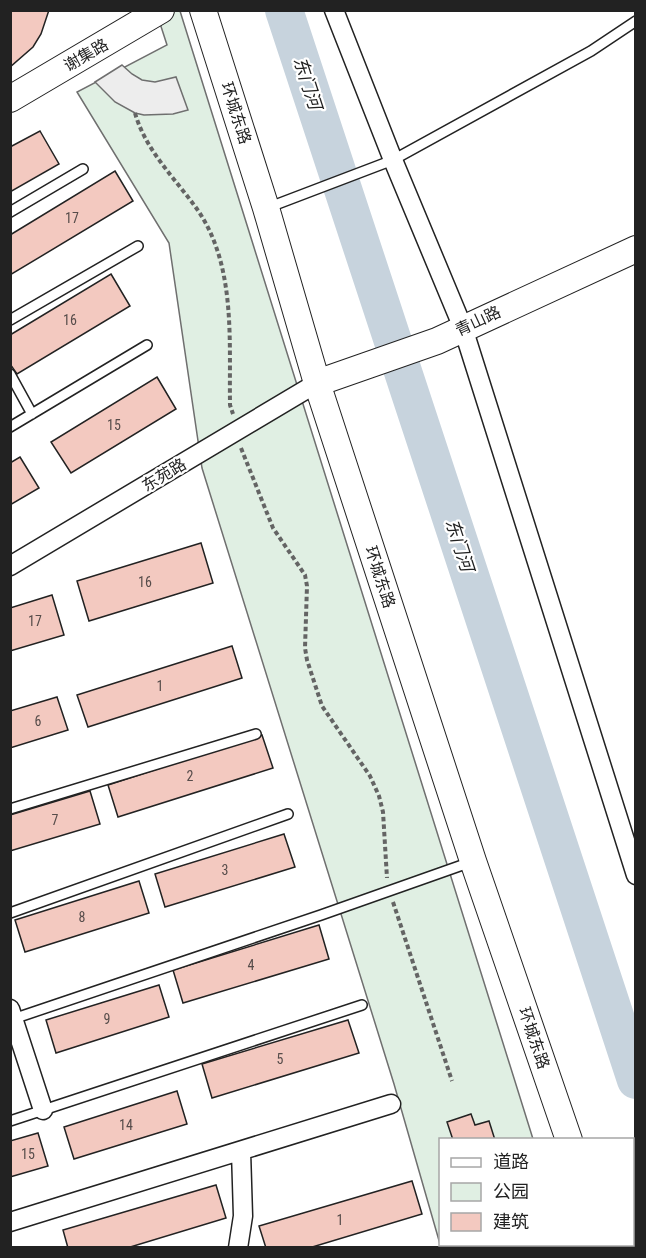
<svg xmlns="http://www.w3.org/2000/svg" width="646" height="1258" font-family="'Roboto Condensed','Noto Sans SC',sans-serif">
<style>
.green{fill:#e0efe3;stroke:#6f6f6f;stroke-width:1.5}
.parking{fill:#ededed;stroke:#6f6f6f;stroke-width:1.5}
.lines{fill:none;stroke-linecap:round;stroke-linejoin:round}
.river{stroke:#c7d3dd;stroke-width:38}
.building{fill:#f3c9c0;stroke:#222;stroke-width:1.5}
.lane-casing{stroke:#222;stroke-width:12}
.street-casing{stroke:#222;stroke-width:21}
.secondary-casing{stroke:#222;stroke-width:28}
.path{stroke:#646464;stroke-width:4;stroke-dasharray:4.5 3;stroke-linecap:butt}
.lane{stroke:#fff;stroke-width:9}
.street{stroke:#fff;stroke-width:18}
.secondary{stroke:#fff;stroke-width:26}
.labels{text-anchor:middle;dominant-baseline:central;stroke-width:4.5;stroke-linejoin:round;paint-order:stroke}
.number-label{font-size:14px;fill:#564c4a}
.street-label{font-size:16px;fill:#222;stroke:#fff}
.water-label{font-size:18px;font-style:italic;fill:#222;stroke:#fff}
</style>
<rect width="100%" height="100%" fill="#fff"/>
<path class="green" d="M 156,11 L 180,11 L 533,1139 L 440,1140 L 440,1244 L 394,1084 L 202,468 L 169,243 L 77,92 L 167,45 Z"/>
<path class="parking" d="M 122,65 L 132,74 L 142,80 L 155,82 L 176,77 L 188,110 L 173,114 L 144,115 L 135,113 L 115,102 L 95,82 Z"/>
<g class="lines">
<path class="river" d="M 284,10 L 636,1080"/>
</g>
<path class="building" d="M 10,10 L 49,10 L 41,34 L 33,47 L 10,67 Z
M 40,131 L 59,164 L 10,192 L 10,147 Z
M 115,171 L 133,201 L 10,275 L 10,235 Z
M 111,274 L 130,306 L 17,374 L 10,364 L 10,335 Z
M 157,377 L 176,409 L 71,473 L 51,442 Z
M 20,457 L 39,488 L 10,505 L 10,463 Z
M 201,543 L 213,583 L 89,621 L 77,581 Z
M 52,595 L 64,635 L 10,651 L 10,608 Z
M 232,646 L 242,678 L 88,727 L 77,695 Z
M 57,697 L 68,730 L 10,748 L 10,711 Z
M 262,735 L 273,768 L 118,817 L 108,785 Z
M 90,791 L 100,824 L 10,851 L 10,815 Z
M 284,834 L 295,867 L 165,907 L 155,874 Z
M 139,881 L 149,913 L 25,952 L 15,920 Z
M 319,925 L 329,959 L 183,1003 L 173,970 Z
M 159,985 L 169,1017 L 56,1053 L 46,1020 Z
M 348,1020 L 359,1053 L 212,1098 L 202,1064 Z
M 177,1091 L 187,1124 L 74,1159 L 64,1127 Z
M 471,1114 L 475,1125 L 489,1121 L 495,1140 L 453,1140 L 447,1122 Z
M 38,1133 L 48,1166 L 10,1177 L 10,1141 Z
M 412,1181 L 422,1214 L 309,1248 L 266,1248 L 259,1226 Z
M 216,1185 L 226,1218 L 127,1248 L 68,1248 L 63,1230 Z"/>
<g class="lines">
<defs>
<path id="lane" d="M 267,208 L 393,160 L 591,51 L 636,21
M 10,212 L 83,169
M 10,320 L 138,246
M 10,374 L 32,414
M 10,427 L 147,345
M 10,809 L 256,734
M 10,913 L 288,814
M 13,1019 L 321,915 L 471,862
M 10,1121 L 362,1005"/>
<path id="street" d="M 334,10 L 393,160 L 463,328 L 636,875
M 10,566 L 317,383
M 10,1009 L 43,1110
M 10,1222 L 391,1104
M 238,1248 L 243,1216 L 241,1151"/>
<path id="secondary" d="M 203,10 L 266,208 L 317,383 L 473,861 L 569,1140
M 10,99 L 161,10
M 317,383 L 437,341 L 636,249
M 605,1244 L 606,1248"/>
</defs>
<use href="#lane" class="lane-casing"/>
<use href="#street" class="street-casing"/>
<use href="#secondary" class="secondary-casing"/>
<path class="path" d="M 135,113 C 146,152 177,180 199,212 C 236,268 229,341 230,405 L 233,414
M 241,448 L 273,528 L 305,575 L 307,586 L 305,648 L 307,660 L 322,706 L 370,776 L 379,796 L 383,812 L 387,878
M 393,902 L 452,1081"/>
<use href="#lane" class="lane"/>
<use href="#street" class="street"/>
<use href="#secondary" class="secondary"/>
</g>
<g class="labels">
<g class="number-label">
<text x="72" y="218">17</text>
<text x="70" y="320">16</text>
<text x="114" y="425">15</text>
<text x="145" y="582">16</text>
<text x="35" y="621">17</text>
<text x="160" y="686">1</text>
<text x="38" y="721">6</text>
<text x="190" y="776">2</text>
<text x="55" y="820">7</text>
<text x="225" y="870">3</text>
<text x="82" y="917">8</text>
<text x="251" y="965">4</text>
<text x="107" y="1019">9</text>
<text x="280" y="1059">5</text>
<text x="126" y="1125">14</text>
<text x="28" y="1154">15</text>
<text x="340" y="1220">1</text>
</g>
<g class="street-label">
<text transform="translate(86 55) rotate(-30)">谢集路</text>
<text transform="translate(236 113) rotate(72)">环城东路</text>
<text transform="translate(478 321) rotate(-25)">青山路</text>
<text transform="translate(164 475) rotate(-31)">东苑路</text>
<text transform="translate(380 577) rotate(72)">环城东路</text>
<text transform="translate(534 1038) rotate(71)">环城东路</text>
</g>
<g class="water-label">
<text transform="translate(308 83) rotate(72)">东门河</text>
<text transform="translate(460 545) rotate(72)">东门河</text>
</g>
</g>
<rect width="646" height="1258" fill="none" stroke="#222222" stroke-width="24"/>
<rect x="439" y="1138" width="195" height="108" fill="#ffffff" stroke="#a7a7a7" stroke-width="1.5"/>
<rect x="451" y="1158" width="30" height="9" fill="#ffffff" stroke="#a7a7a7" stroke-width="1.5"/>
<text x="493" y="1168" font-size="18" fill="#222222">道路</text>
<rect x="451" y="1183" width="30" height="18" fill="#e0efe3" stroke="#a7a7a7" stroke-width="1.5"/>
<text x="493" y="1198" font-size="18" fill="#222222">公园</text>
<rect x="451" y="1213" width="30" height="18" fill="#f3c9c0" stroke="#a7a7a7" stroke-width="1.5"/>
<text x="493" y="1228" font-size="18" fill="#222222">建筑</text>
</svg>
